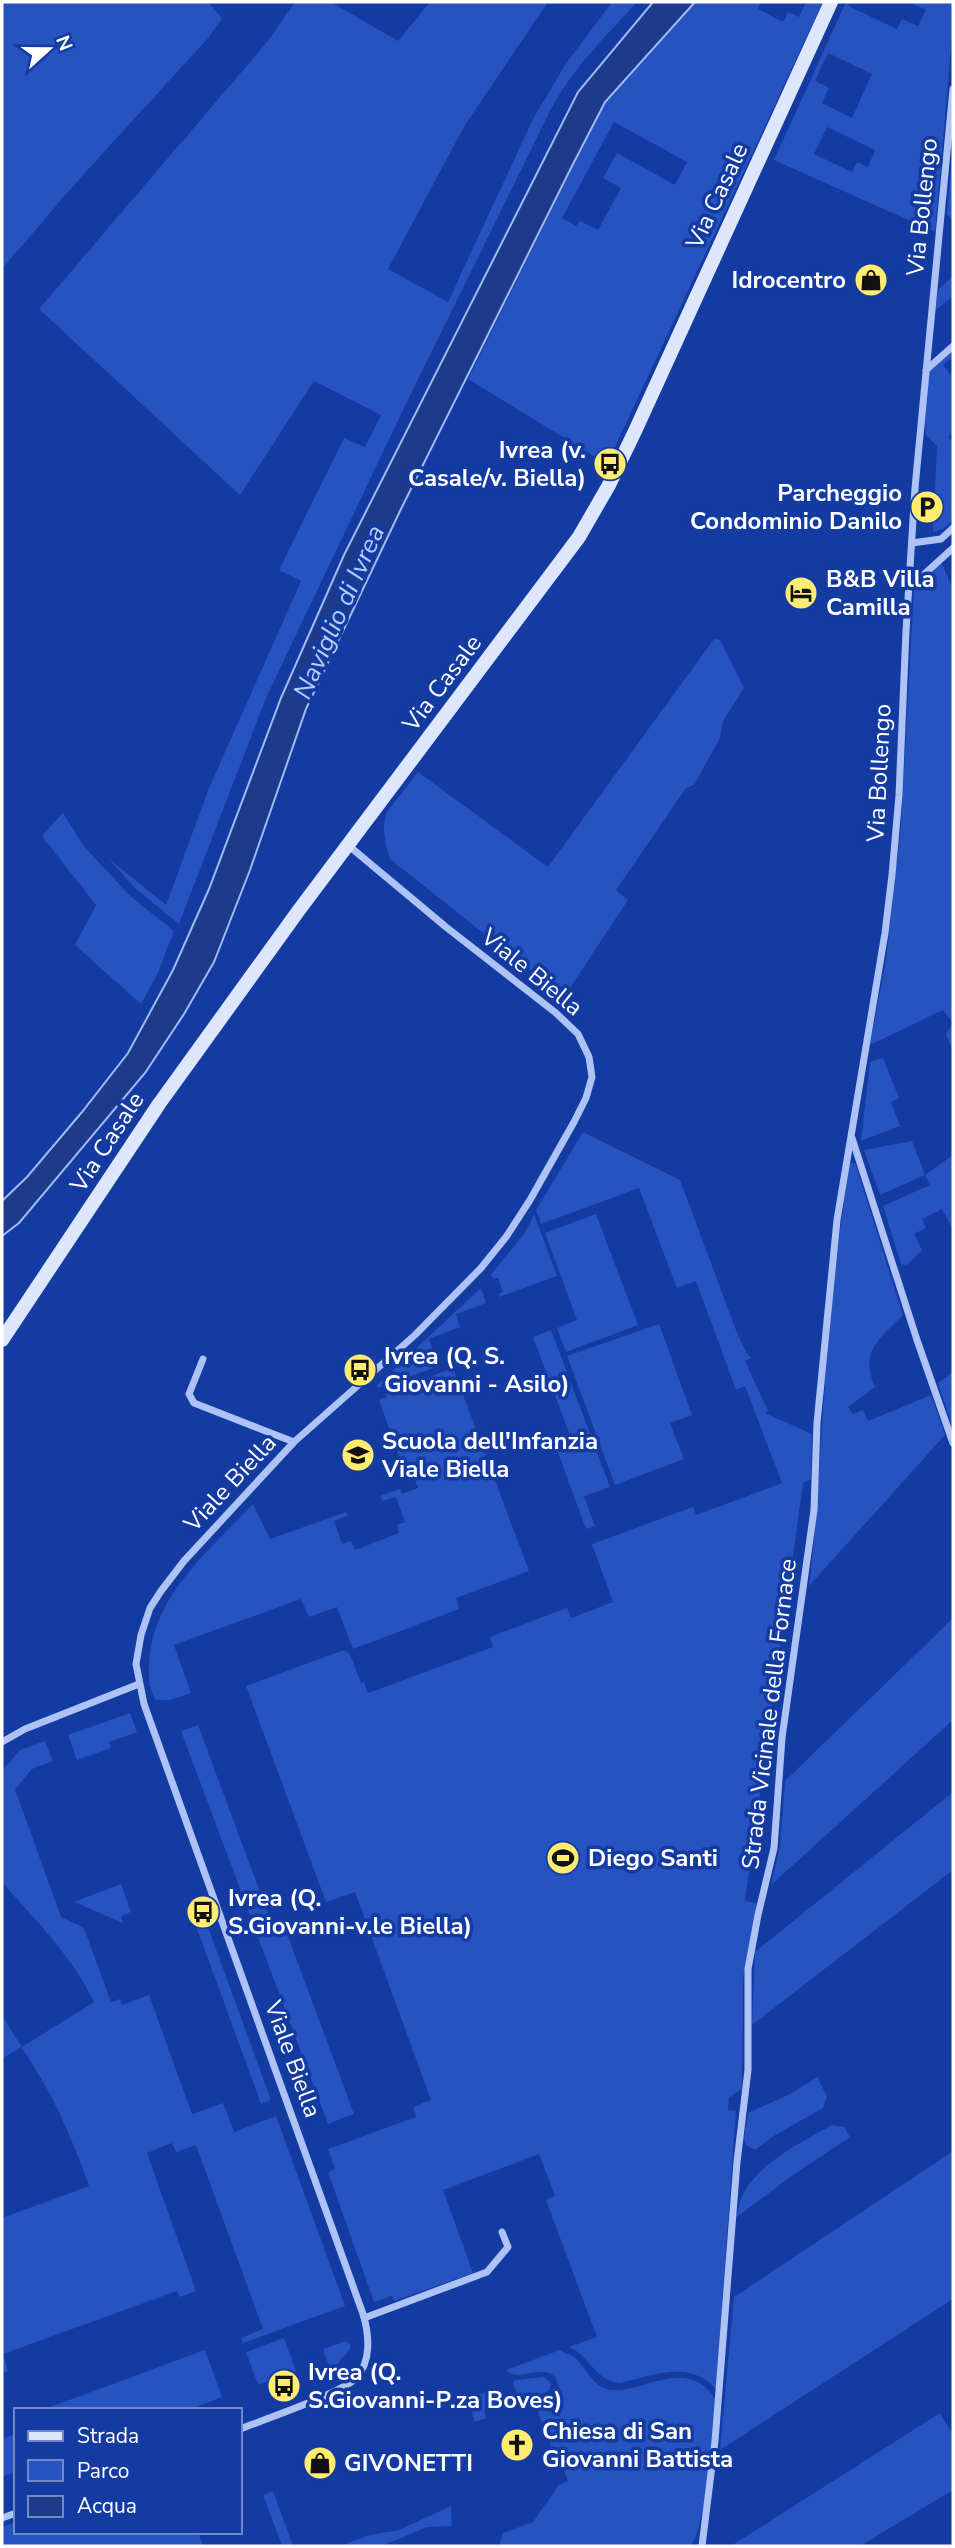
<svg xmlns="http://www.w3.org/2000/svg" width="955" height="2548" font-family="'Nunito Sans',sans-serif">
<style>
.green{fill:#2653bf;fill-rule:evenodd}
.water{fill:#1d3b8a;stroke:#9fbaf7;stroke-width:2}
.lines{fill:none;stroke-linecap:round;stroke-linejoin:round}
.minor{stroke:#adc2f5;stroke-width:7}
.secondary{stroke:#dde6fd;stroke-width:14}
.labels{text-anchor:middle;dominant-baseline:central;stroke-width:7;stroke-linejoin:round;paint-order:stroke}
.street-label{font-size:24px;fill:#fff;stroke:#133ba1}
.poi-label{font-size:24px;font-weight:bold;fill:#fff;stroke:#133ba1;text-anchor:start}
.water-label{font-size:26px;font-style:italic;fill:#b9cdfb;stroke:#133ba1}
</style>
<rect width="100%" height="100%" fill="#133ba1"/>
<path class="green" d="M 2,2 L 208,2 L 222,18 L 209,37 L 73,186 L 2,269 Z
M 295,2 L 331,2 L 398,41 L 430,2 L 548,2 L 465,125 L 388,269 L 448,302 L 533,119 L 565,65 L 612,2 L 637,2 C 605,37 572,69 550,111 L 404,408 L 266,698 L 179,924 L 135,888 L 108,858 L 166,905 L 209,788 L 301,581 L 279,570 L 344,438 L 365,447 L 381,415 L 314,381 L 240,495 L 39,309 L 267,42 Z
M 695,2 L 761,2 L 758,9 L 783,22 L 788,12 L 799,17 L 806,2 L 823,2 L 607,464 L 468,379 L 605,102 ZM 614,122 L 687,162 L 675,185 L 617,153 L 603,178 L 621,188 L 598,230 L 580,221 L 576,226 L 562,218 Z
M 846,2 L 849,2 L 848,6 L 897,29 L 902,19 L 918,26 L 926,10 L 909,2 L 953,2 L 953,25 L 935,232 L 774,160 ZM 828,53 L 872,74 L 852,118 L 822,103 L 829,88 L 815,81 ZM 827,127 L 875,150 L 868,167 L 857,162 L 852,172 L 814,154 Z
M 953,143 L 953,221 L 947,214 Z
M 953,276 L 953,296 L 935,311 L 938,290 Z
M 953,351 L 953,356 L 943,365 L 953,378 L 953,432 L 948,437 L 953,442 L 953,520 L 943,529 L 933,532 L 937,446 L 926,435 L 924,422 L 929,372 Z
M 941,562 L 953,589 L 953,1051 L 946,1034 L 953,1023 L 943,1010 L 870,1045 L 886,960 L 901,826 L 914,588 Z
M 714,639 L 720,640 L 744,688 L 723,721 L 720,738 L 694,785 L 686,788 L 616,890 L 628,900 L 564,997 L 390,859 C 385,844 381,828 387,812 L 418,772 L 548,867 Z
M 63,813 L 83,845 L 129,895 L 174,931 L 157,975 L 141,1004 L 75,945 L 96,905 L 42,836 Z
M 883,1058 L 899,1098 L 891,1102 L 900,1126 L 861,1141 L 870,1062 Z
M 583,1132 L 680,1180 L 737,1333 L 746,1352 L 751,1358 L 745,1361 L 768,1411 L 765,1413 L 812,1434 L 811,1479 L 803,1483 L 745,1901 L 757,1903 L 743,1978 L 742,2089 L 729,2098 L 728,2110 L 736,2111 L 716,2389 C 689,2359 653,2376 620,2383 C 596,2382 590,2356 569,2347 L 597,2337 L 546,2200 L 555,2196 L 539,2154 L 443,2190 L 473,2273 L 394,2301 L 392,2296 L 374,2302 L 328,2172 L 335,2169 L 328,2149 L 416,2117 L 413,2107 L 431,2100 L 355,1892 L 326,1902 L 246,1686 L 344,1650 L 350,1654 L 361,1683 L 364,1682 L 368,1693 L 493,1647 L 490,1637 L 567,1608 L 571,1618 L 613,1602 L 592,1544 L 693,1507 L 696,1515 L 782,1483 L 745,1386 L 736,1390 L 696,1281 L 677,1288 L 639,1188 L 541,1224 L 536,1210 Z
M 912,1141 L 925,1175 L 953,1155 L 953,1227 L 952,1228 L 942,1209 L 922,1219 L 926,1228 L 914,1234 L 922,1250 L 907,1265 L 901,1264 L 883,1206 L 930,1185 L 925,1175 L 880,1195 L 864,1150 Z
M 850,1163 L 855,1163 L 903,1315 C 880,1339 859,1350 875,1387 L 848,1407 L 853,1414 L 863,1410 L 868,1421 L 931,1395 L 945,1435 L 809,1586 C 817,1523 819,1461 824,1398 C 829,1320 837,1241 850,1163 Z
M 534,1214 L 557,1276 L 499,1297 L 499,1294 L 503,1292 L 498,1278 L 493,1279 L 491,1275 L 526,1231 Z
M 596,1214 L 638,1325 L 566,1352 L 557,1328 L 577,1320 L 545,1233 Z
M 481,1288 L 486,1303 L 456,1314 L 460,1327 L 429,1339 L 439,1366 L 378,1388 L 377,1385 Z
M 659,1324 L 692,1415 L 670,1423 L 684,1459 L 615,1485 L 567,1356 Z
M 551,1330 L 610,1487 L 584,1496 L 595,1526 L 586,1529 L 557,1450 L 573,1443 L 533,1337 Z
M 453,1368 L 529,1571 L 456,1598 L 459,1609 L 353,1649 L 337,1607 L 309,1617 L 301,1599 L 174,1645 L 191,1693 L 170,1700 L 156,1700 C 149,1690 149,1681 149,1669 C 149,1598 208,1552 253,1504 L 270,1539 L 346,1512 L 347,1516 L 334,1521 L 342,1544 L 351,1541 L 355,1550 L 399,1533 L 397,1525 L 405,1522 L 396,1497 L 382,1501 L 380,1496 L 400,1489 L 402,1494 L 418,1488 L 408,1463 L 402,1464 L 379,1400 L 387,1397 L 386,1393 Z
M 953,1372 L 953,1428 L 938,1383 Z
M 953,1618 L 953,1720 L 771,1885 L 780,1847 L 785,1781 Z
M 130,1713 L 137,1732 L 109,1742 L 111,1748 L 77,1760 L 68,1735 Z
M 198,1725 L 272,1924 L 282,1920 L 354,2114 L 328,2124 L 181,1731 Z
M 45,1741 L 53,1761 L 32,1769 L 15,1789 L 61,1917 L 84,1928 L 111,2002 L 120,1999 L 122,2005 L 149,1995 L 192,2114 L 223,2103 L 234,2132 L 276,2116 L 345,2306 L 243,2343 L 241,2338 L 263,2329 L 196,2145 L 176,2152 L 172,2143 L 147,2153 L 196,2291 L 180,2297 L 177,2291 L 3,2354 L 8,2371 L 2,2373 L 2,2218 L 89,2186 C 72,2138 51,2089 21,2047 L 3,2058 L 2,2056 L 2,2016 L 22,2047 L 94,2002 C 73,1957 34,1919 2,1882 L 2,1771 L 20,1750 Z
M 953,1792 L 953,1870 L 752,2025 L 755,1952 Z
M 121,1884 L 131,1912 L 121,1916 L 123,1923 L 74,1902 Z
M 201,1908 L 271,2100 L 261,2104 L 191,1912 Z
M 817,2077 L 827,2096 L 823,2108 L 772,2137 L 755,2150 L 746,2145 L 744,2139 L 748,2113 L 790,2094 Z
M 832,2125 L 844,2127 L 850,2137 L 793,2175 L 737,2217 C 739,2172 798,2144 832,2125 Z
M 953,2151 L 953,2299 L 720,2450 L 734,2297 Z
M 284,2338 L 296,2371 L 258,2385 L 246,2352 Z
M 346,2341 L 350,2344 L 350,2349 L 336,2366 L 329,2366 L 323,2349 Z
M 205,2350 L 222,2397 L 188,2410 L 42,2410 Z
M 560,2350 C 564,2353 569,2354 574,2357 C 584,2365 592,2383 604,2388 C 633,2401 686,2351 715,2399 C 712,2426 707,2531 690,2546 L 499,2546 L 503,2533 L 533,2522 L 559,2485 L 568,2481 L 563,2467 L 559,2468 L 535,2405 L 555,2396 L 559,2388 L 556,2378 C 542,2363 519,2383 506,2370 Z
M 544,2377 L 551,2383 L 549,2391 L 532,2397 L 530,2392 L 518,2396 L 513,2383 L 515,2380 Z
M 484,2393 L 494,2394 L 502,2402 L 484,2409 L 486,2418 L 475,2422 C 470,2409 468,2398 484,2393 Z
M 940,2413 L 953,2435 L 953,2490 L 860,2546 L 731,2546 Z
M 14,2431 L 16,2431 L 16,2472 L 2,2477 L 2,2439 L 15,2434 Z
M 273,2491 L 293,2546 L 282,2546 L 263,2495 Z
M 451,2506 L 452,2526 L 427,2527 L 382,2546 L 340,2546 L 370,2535 L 399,2530 Z
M 16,2522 L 16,2532 L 198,2532 L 203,2546 L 2,2546 L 2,2527 Z"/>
<path class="water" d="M 653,2 L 695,2 L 605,102 L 572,166 L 400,511 L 306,709 L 250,870 L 214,962 L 184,1014 L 145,1073 L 19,1223 L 2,1236 L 2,1201 L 27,1177 L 82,1112 L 128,1053 L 173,970 L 209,889 L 281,698 L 344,555 L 578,92 Z"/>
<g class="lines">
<path class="minor" d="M 926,370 L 953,346
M 912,543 L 941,539 L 953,528
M 910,587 L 953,548
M 852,1138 L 917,1340 L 953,1443
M 203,1359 L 189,1394 L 194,1403 L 294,1442
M 2,1742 L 25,1729 L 139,1684
M 364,2318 L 487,2272 L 508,2247 L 502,2232
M 240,2429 C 263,2420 342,2393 356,2378 C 372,2361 369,2334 363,2314 L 144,1704 L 136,1664 L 141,1635 L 150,1608 L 161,1591 L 184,1561 L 294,1442 L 415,1335 L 481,1268 L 506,1237 L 530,1200 L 574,1122 L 586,1098 L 592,1077 L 589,1057 L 578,1034 L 556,1013 L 446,927 L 349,846
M 2,2518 L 16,2513
M 702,2546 L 715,2441 L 737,2162 L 748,2070 L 748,1969 L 758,1915 L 774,1848 L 782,1738 L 814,1510 L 817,1423 L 837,1220 L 885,933 L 892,875 L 899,795 L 906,631 L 915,488 L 953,89"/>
<path class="secondary" d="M 2,1340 L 159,1104 L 299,910 L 579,537 L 609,485 L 636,429 L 831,2"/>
</g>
<defs>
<symbol id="shop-disc" viewBox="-11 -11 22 22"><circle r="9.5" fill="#ffec70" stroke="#133ba1"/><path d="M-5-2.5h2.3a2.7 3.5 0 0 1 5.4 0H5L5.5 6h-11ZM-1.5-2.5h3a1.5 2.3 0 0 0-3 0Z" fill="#111"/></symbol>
<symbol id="bus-disc" viewBox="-11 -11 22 22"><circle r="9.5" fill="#ffec70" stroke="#133ba1"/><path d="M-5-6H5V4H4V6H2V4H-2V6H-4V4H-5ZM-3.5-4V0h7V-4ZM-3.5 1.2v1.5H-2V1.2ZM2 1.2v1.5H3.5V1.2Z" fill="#111"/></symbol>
<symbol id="parking-disc" viewBox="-11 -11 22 22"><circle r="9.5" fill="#ffec70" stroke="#133ba1"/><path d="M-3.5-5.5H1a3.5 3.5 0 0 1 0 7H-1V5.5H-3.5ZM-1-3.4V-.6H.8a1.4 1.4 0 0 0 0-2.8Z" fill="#111"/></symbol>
<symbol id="hotel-disc" viewBox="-11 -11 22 22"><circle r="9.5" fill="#ffec70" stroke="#133ba1"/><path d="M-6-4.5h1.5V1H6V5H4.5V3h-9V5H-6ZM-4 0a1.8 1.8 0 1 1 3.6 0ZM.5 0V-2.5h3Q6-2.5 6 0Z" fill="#111"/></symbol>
<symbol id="school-disc" viewBox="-11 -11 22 22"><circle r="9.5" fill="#ffec70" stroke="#133ba1"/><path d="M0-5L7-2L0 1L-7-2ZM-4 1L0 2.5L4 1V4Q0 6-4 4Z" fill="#111"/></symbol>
<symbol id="stadium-disc" viewBox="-11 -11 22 22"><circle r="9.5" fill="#ffec70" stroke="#133ba1"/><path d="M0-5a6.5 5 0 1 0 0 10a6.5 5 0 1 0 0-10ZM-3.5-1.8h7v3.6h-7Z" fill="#111"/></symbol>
<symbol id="church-disc" viewBox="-11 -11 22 22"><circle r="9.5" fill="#ffec70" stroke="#133ba1"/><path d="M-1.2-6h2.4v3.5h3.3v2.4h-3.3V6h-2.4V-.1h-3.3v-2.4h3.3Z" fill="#111"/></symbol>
</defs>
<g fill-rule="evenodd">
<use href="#shop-disc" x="852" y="261" width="38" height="38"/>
<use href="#bus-disc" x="591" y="445" width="38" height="38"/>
<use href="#parking-disc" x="908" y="488" width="38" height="38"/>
<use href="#hotel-disc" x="782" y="574" width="38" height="38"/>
<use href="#bus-disc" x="341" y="1351" width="38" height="38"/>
<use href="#school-disc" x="339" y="1436" width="38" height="38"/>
<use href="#stadium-disc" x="544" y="1839" width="38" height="38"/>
<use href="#bus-disc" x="184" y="1893" width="38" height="38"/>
<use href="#bus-disc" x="265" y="2367" width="38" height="38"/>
<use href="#church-disc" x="498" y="2426" width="38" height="38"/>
<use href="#shop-disc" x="301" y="2444" width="38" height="38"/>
</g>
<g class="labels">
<g class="street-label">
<text transform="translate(717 196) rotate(-65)">Via Casale</text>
<text transform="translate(922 207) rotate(-84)">Via Bollengo</text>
<text transform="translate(442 683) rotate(-53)">Via Casale</text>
<text transform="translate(879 773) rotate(-87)">Via Bollengo</text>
<text transform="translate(532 972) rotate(39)">Viale Biella</text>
<text transform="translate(107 1142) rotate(-57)">Via Casale</text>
<text transform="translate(230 1483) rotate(-47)">Viale Biella</text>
<text transform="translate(769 1714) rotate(-83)">Strada Vicinale della Fornace</text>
<text transform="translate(293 2059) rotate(70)">Viale Biella</text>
</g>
<g class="poi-label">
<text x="846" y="280" text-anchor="end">Idrocentro</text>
<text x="586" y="450" text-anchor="end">Ivrea (v.<tspan x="586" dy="28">Casale/v. Biella)</tspan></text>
<text x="902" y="493" text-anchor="end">Parcheggio<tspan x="902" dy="28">Condominio Danilo</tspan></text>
<text x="826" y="579">B&amp;B Villa<tspan x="826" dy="28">Camilla</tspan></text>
<text x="384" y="1356">Ivrea (Q. S.<tspan x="384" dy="28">Giovanni - Asilo)</tspan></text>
<text x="382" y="1441">Scuola dell'Infanzia<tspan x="382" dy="28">Viale Biella</tspan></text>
<text x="588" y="1858">Diego Santi</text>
<text x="228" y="1898">Ivrea (Q.<tspan x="228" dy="28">S.Giovanni-v.le Biella)</tspan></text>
<text x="308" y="2372">Ivrea (Q.<tspan x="308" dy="28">S.Giovanni-P.za Boves)</tspan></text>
<text x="542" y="2431">Chiesa di San<tspan x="542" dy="28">Giovanni Battista</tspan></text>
<text x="344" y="2463">GIVONETTI</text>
</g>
<g class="water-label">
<text transform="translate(339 612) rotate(-66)">Naviglio di Ivrea</text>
</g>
</g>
<rect width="955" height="2548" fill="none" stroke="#ffffff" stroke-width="7"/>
<rect x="14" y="2408" width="228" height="126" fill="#133ba1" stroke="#7189c7" stroke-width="2"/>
<rect x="28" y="2431" width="35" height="10" fill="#dde6fd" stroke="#7189c7" stroke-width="2"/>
<text x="77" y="2443" font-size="21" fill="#ffffff">Strada</text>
<rect x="28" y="2460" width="35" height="21" fill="#2653bf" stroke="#7189c7" stroke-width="2"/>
<text x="77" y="2478" font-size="21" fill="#ffffff">Parco</text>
<rect x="28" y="2496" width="35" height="21" fill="#1d3b8a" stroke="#7189c7" stroke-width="2"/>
<text x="77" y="2513" font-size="21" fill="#ffffff">Acqua</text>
<g transform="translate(49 49) rotate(69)" stroke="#133ba1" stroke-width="5" paint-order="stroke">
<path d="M0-5L12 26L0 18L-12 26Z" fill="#ffffff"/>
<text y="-10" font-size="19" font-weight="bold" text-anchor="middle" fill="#ffffff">N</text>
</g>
</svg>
